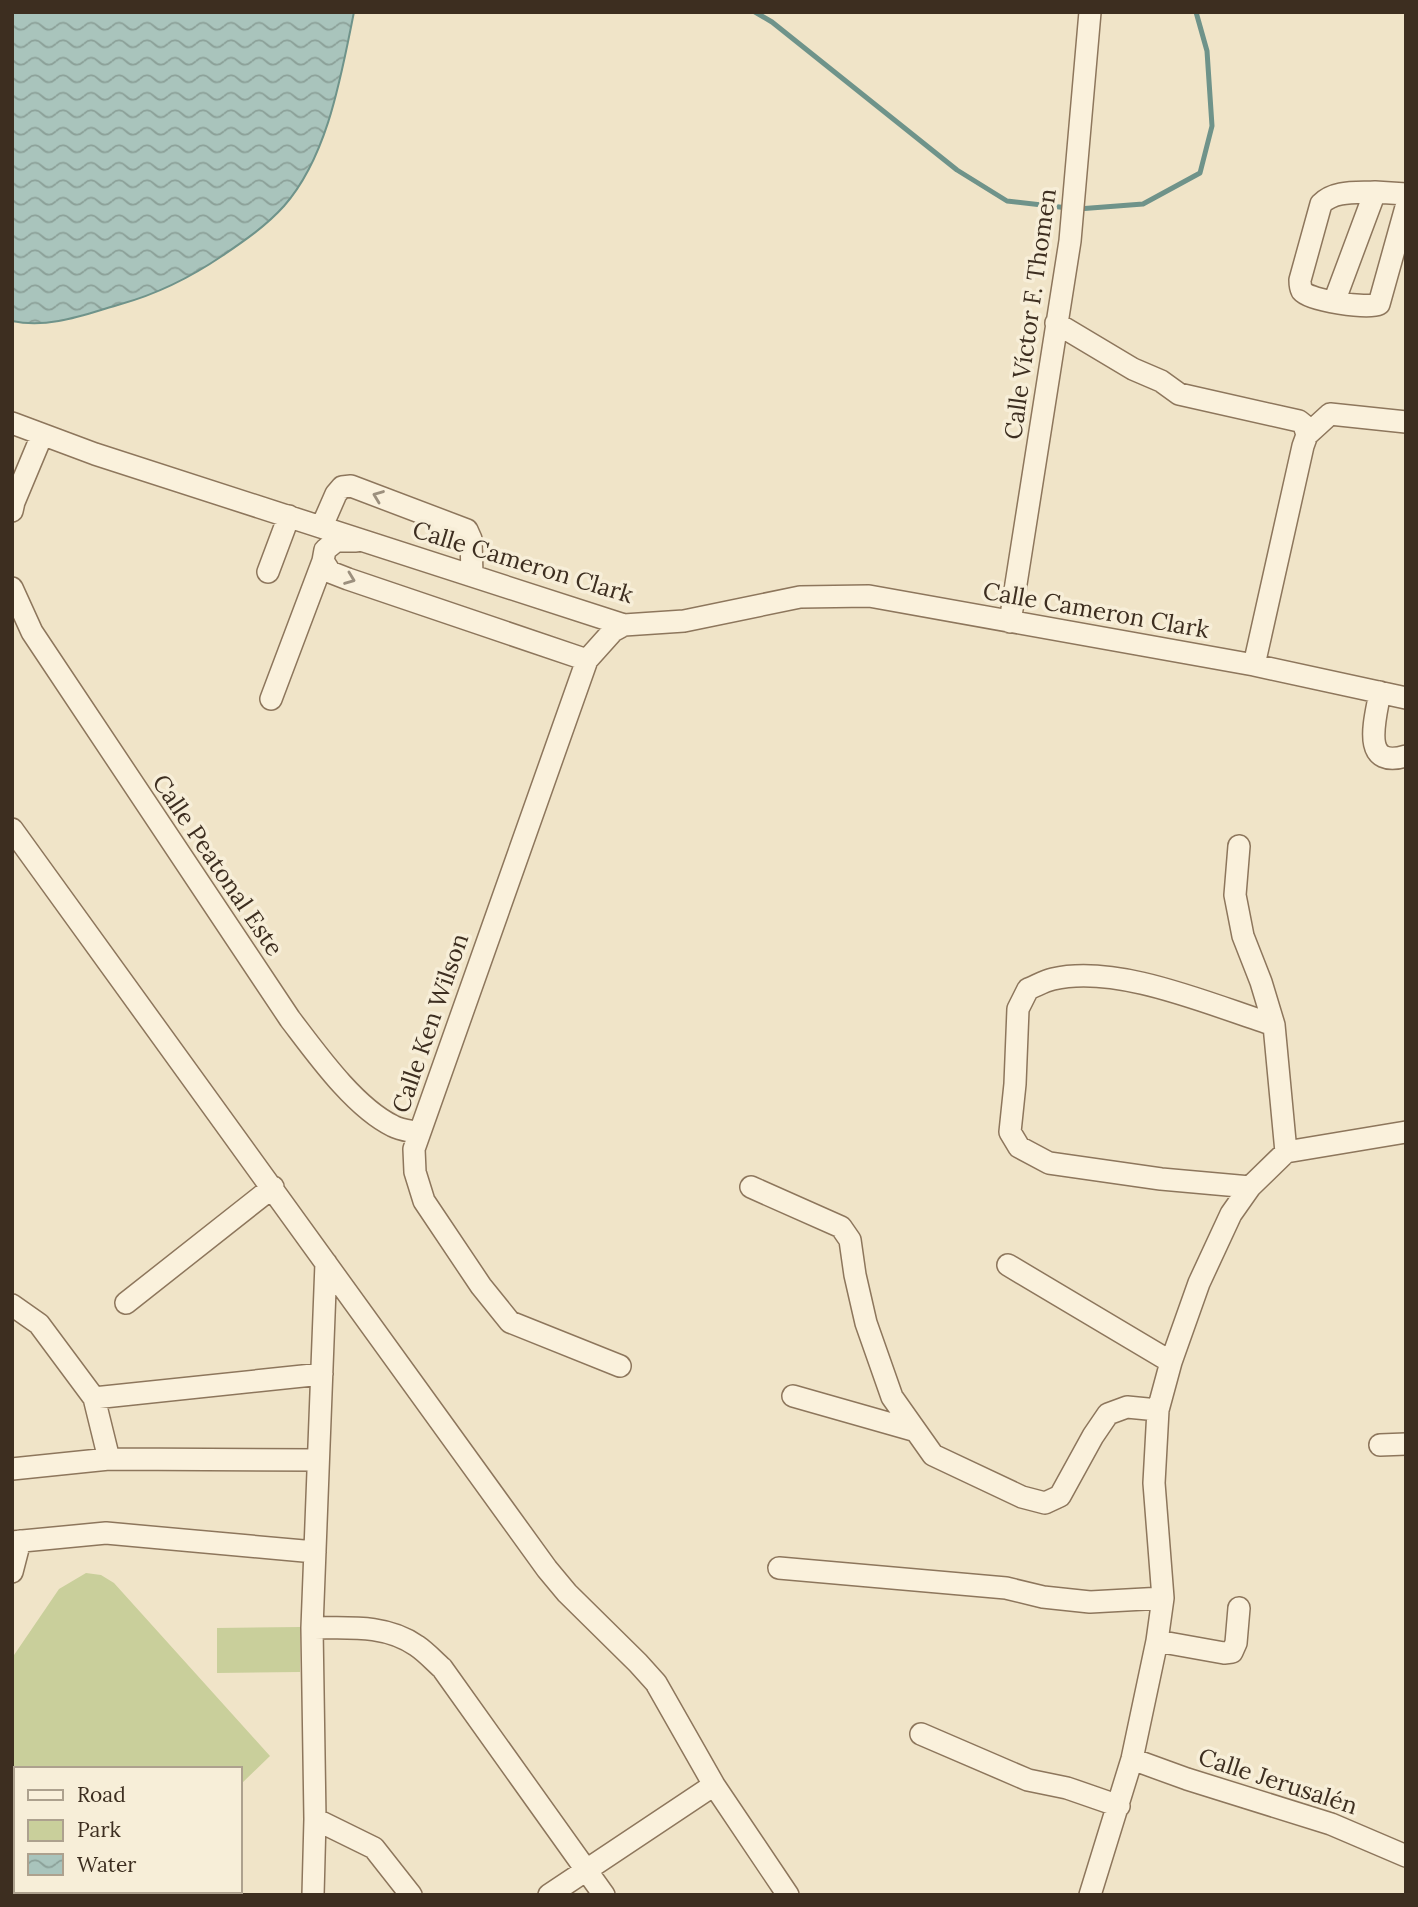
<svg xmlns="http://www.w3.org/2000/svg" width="1418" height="1907" font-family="Lora,serif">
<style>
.park{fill:#c9cf9b}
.water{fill:url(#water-waves);stroke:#6f938a;stroke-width:2}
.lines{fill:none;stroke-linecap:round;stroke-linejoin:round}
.stream{stroke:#6f938a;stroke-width:5}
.minor-casing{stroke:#8d765c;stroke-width:24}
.minor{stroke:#faf1dc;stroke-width:21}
.oneway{stroke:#9c907e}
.labels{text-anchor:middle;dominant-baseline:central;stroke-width:7;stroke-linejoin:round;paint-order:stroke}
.street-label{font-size:24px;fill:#3d2e20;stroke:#f7eed8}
</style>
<defs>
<pattern id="water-waves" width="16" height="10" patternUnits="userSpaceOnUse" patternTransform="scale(1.75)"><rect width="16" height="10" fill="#a9c4bc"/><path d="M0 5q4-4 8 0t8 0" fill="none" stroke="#8ba098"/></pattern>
</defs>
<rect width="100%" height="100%" fill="#f0e4c8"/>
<path class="park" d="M 86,1573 L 101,1575 L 114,1583 L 270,1756 L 241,1784 L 240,1769 L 16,1769 L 16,1784 L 12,1782 L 12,1658 L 59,1589 Z
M 300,1627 L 300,1672 L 217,1673 L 217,1628 Z"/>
<path class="water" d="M 12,12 L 354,12 C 341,76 328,156 284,206 C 266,226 244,241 222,256 C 191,277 157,294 121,304 C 86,314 50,329 12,321 Z"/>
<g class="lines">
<path class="stream" d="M 755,12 L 772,22 L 957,170 L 1007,201 L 1068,208
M 1078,209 L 1143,204 L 1200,173 L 1212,126 L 1207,51 L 1196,12"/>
<defs>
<path id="minor" d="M 1375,192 C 1357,193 1334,190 1321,204 L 1300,280 C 1300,283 1301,289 1302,291 C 1310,301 1368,309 1379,304 L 1406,207
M 1334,302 L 1375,192 L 1406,194
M 1056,323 L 1133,369 L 1161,381 L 1179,394 L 1299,421 L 1304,425 L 1307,435
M 12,423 L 95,454 L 624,625 L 684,621 L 800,597 L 869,596 L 1254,665 L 1406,698
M 12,511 L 14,502 L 42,435
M 322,526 L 336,494 L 342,487 L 351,486 L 467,530 L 471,539 L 472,575
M 356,541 L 336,541 L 325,550 L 323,561 L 330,572 L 348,579 L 587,660
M 268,572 L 289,516
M 12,588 L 32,632 L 290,1019 C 316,1053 354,1107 393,1126 C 400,1130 411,1131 419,1133
M 1010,622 L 1070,241 L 1090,12
M 1254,665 L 1303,446 L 1307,435 L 1330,414 L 1406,422
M 1380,692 C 1376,717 1359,770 1406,756
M 271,699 L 323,561
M 12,829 L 547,1569 L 567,1593 L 638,1663 L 656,1683 L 714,1785 L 788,1895
M 1239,846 L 1235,895 L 1243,936 L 1261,982 L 1274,1025 L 1286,1152
M 1286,1152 L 1406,1132
M 751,1187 L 841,1227 L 850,1240 L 855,1275 L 866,1323 L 892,1397 L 933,1455 L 1022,1497 L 1045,1503 L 1060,1496 L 1093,1436 L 1108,1414 L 1127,1407 L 1158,1410
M 1250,1187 L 1161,1179 L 1049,1163 L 1019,1147 L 1010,1132 L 1015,1084 L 1018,1009 L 1028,989 C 1036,986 1044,981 1053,979 C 1118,964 1211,1005 1274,1025
M 1008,1265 L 1171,1362
M 126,1303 L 273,1187
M 12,1305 L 39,1324 L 94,1398 L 109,1459
M 620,1366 L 510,1322 L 481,1286 L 424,1201 L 415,1172 L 414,1149 L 587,660 L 613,631 L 624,625
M 793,1396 L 916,1431
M 94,1398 L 322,1374
M 1380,1445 L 1406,1444
M 12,1469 L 109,1459 L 318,1460
M 12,1542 L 106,1533 L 315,1552
M 779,1568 L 1006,1588 L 1043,1597 L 1090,1602 L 1163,1598
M 12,1572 L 20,1541
M 312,1628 C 348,1628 386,1624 417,1646 C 426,1652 434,1661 442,1668 L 604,1895
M 1157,1641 L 1224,1653 L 1232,1652 L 1236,1643 L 1239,1608
M 921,1734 L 1028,1780 L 1067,1788 L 1119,1806
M 1132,1759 L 1187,1779 L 1331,1824 L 1406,1856
M 315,1819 L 374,1848 L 411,1895
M 12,1889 L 16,1889
M 47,1891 L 80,1895
M 313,1895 L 315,1819 L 312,1628 L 326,1263
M 549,1895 L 714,1785
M 1090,1895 L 1132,1759 L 1157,1641 L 1163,1598 L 1154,1483 L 1158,1410 L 1171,1362 L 1199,1283 L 1231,1214 L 1250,1187 L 1286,1152"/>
</defs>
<use href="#minor" class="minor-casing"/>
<use href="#minor" class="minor"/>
</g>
<defs><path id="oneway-chevron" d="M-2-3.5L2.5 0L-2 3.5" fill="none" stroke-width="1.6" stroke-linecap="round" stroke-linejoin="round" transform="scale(1.75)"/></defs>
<g class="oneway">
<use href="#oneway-chevron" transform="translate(378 496) rotate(-159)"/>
<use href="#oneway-chevron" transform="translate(350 579) rotate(21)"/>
</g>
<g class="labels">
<g class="street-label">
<text transform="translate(1030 314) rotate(-82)">Calle Víctor F. Thomen</text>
<text transform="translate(523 562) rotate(17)">Calle Cameron Clark</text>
<text transform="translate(1096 610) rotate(10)">Calle Cameron Clark</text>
<text transform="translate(218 865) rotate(56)">Calle Peatonal Este</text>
<text transform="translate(430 1023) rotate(-71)">Calle Ken Wilson</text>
<text transform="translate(1278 1781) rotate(18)">Calle Jerusalén</text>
</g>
</g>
<rect width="1418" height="1907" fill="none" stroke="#3d2e20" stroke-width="28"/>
<rect x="14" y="1767" width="228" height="126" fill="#f7eed8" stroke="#ada18e" stroke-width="2"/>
<rect x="28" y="1790" width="35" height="10" fill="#faf1dc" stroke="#ada18e" stroke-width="2"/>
<text x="77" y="1802" font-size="21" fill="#3d2e20">Road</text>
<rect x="28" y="1820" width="35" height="21" fill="#c9cf9b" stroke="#ada18e" stroke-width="2"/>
<text x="77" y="1837" font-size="21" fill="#3d2e20">Park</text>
<rect x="28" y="1854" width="35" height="21" fill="url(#water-waves)" stroke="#ada18e" stroke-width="2"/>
<text x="77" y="1872" font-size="21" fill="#3d2e20">Water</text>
</svg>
